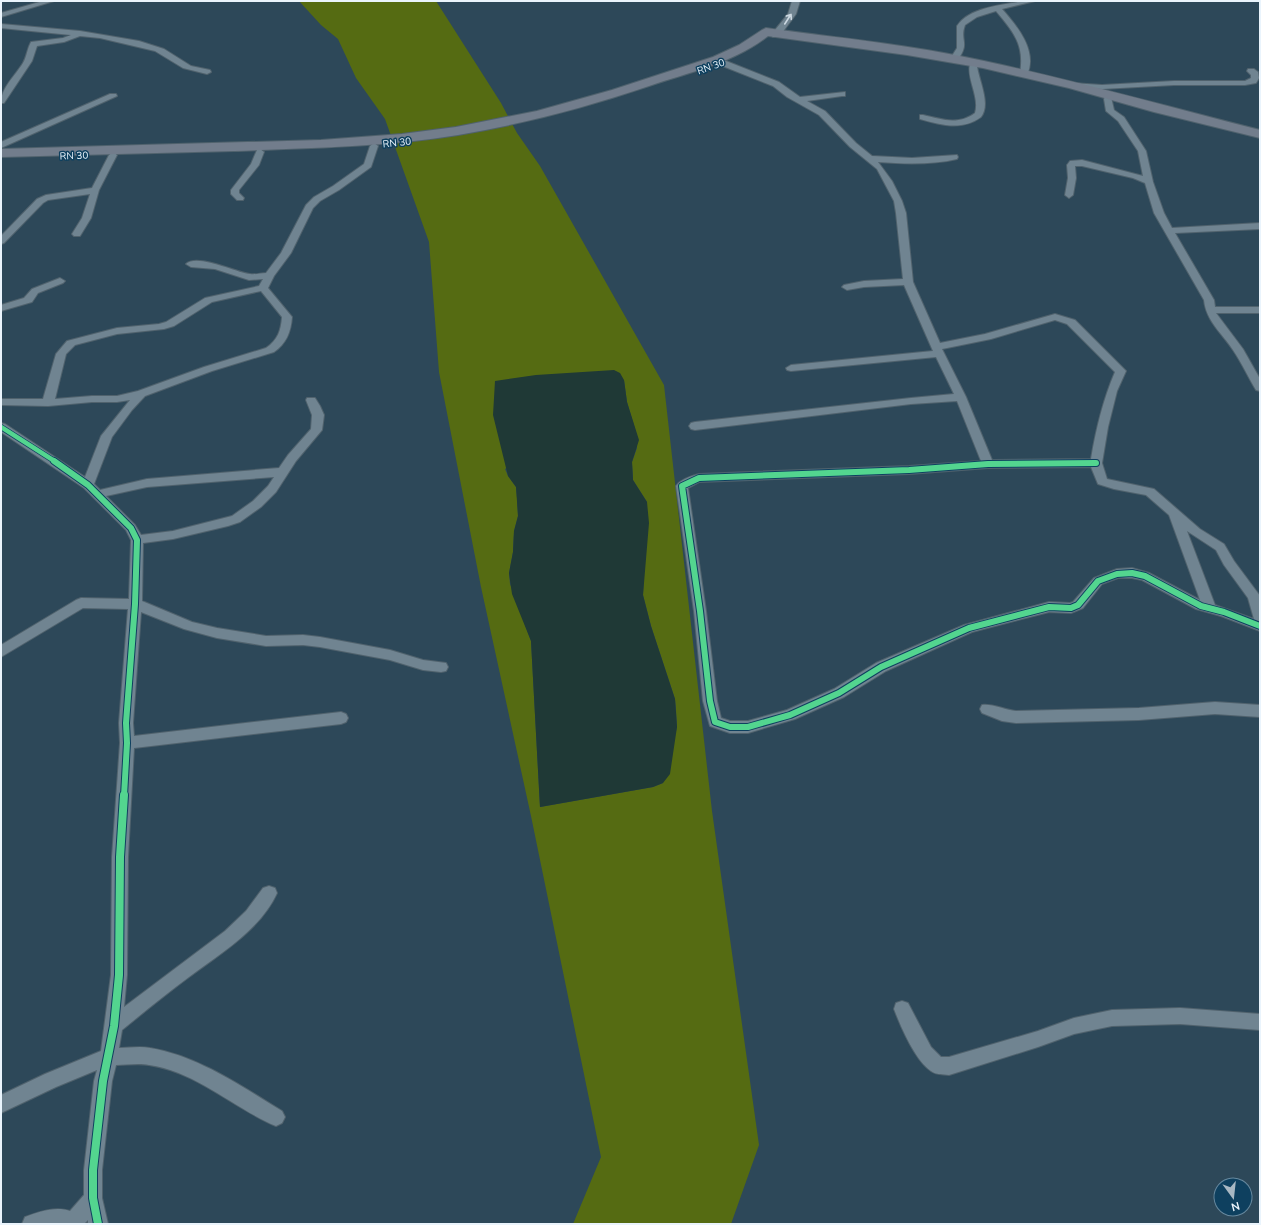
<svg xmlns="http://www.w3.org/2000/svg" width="1261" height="1225" font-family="'Nunito Sans',sans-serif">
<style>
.green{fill:#556b12;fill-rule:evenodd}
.water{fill:#1f3936}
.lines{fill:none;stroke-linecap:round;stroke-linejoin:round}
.minor-casing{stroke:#50626d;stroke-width:2}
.tertiary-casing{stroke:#50626d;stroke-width:2}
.primary-casing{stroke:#50626d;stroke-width:2}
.minor{fill:#708491;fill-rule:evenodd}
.tertiary{fill:#708491;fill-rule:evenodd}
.primary{fill:#727d8c;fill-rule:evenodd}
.cycleway-far2-casing{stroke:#0e405f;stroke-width:6}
.cycleway-far1-casing{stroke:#0e405f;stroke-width:8}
.cycleway-casing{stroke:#0e405f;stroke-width:10}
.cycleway-far2{stroke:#53d58f;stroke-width:4.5}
.cycleway-far1{stroke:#53d58f;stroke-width:6}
.cycleway{stroke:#53d58f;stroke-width:8}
.oneway{stroke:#ccd8e1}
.labels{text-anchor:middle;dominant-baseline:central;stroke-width:3;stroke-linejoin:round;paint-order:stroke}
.far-street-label{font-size:10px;fill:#eaf4fc;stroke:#0e405f}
</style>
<rect width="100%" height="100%" fill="#2d4859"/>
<path class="green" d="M 299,1 L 436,1 L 501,103 L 517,133 L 540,166 L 664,385 L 712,811 L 759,1145 L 731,1224 L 573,1224 L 601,1157 L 531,816 L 481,587 L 439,372 L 429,242 L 385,119 L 356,78 L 338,39 L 321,25 ZM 624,380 L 627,402 L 636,432 L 637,448 L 632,462 L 633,480 L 647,502 L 643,595 L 651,626 L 675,699 L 676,710 L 677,727 L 663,783 L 653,787 L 540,807 L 531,641 L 510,584 L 509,573 L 513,552 L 514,531 L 518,516 L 517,498 L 516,487 L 508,476 L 505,469 Z"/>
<path class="water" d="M 614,370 L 620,373 L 624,380 L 627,402 L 639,440 L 632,462 L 633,480 L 647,502 L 649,523 L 643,595 L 651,626 L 675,699 L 677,727 L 670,774 L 663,783 L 653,787 L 540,807 L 531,641 L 512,594 L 509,573 L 513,552 L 514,531 L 518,516 L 516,487 L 508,476 L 493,415 L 495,381 L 536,375 Z"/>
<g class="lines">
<defs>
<path id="minor" d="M 43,1 L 54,1 L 1,17 L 1,13 Z
M 1023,1 L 1035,1 L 1002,9 C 1017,26 1038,51 1027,75 L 1021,75 L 1020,73 C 1025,45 1013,31 996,11 L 977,17 L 965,25 C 959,41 971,42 957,61 L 951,61 L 950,59 L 957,48 L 957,26 C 969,7 1003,5 1023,1 Z
M 1,24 L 80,31 L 139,41 L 164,49 L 191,66 L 210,70 L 211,72 L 207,74 L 183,68 L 155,51 L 100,38 L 80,36 L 64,42 L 37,46 L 32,61 L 4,103 L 1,103 C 1,88 15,76 23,63 C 27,56 27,49 31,42 L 63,38 L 71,35 L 1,28 Z
M 720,61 L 726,61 L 779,82 L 800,97 L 845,92 L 845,96 L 842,96 L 807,101 L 825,111 L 856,143 L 872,156 L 912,158 L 957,155 L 958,157 L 957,159 C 932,165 904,164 878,162 L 892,181 L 902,201 L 906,213 L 913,282 L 940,343 L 985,334 L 1055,314 L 1075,320 L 1126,371 L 1117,391 L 1108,427 L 1102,463 L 1107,479 L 1154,489 L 1200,529 L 1224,544 L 1234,561 L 1260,596 L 1260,631 L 1221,616 L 1196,609 L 1142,580 L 1132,578 L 1118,578 L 1102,584 L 1083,608 L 1076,611 L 1071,613 L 1049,612 L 972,632 L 886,671 L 844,697 L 795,719 L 748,733 L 730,733 L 710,726 L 703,701 L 694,611 L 676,486 C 681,479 691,476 699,474 L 909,466 L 981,461 L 957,401 L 911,404 L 695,430 L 691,429 L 689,426 L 691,423 L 695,422 L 911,398 L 954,394 L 936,357 L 791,371 L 787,370 L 786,368 L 791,365 L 933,351 L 904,285 L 864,287 L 847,290 L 842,287 L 844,285 L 864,281 L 903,279 L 896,213 L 894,201 L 877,169 L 850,147 L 819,115 L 787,97 L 773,86 L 720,65 ZM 1055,320 L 1067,324 L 1115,372 C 1103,400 1096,429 1091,459 L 992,460 L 966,397 L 942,349 L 991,339 ZM 1091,467 L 1098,484 L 1114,489 L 1146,495 L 1169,515 L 1200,600 L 1149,573 L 1132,568 L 1117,569 L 1094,578 L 1073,602 L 1070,603 L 1049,602 L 964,625 L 876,663 L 834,689 L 787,710 L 748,721 L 730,721 L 721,718 L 717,701 L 706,611 L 688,488 L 699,482 L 909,474 L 988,468 ZM 1187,531 L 1216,550 L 1224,565 L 1248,598 L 1254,619 L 1215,605 Z
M 970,64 L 973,64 L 977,66 C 979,81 991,104 981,117 C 962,131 941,125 920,119 L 920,115 L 923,115 C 941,119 958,126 975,113 C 980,97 966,78 970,64 Z
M 1248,69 L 1254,69 L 1258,72 L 1259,78 L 1256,83 L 1245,85 L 1174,85 L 1102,89 L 1072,87 L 1068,85 L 1072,83 L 1102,85 L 1174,81 L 1245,81 L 1251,78 L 1251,75 L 1247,71 Z
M 110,94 L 116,94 L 117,96 L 1,148 L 1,142 Z
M 1105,97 L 1111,97 L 1114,110 L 1124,117 L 1146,151 L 1153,182 L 1164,213 L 1172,228 L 1260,223 L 1260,229 L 1175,233 L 1214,300 L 1215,307 L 1260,307 L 1260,313 L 1216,313 L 1243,349 L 1260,379 L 1260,391 L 1256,390 C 1248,377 1242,363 1233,350 C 1222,333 1206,321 1204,300 L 1154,213 L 1145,183 L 1133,178 L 1082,166 L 1075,166 L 1076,178 L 1073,195 L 1069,198 L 1065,195 L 1068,178 L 1067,165 L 1070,161 L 1082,160 L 1143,176 L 1138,151 L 1118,121 L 1106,111 L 1104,99 Z
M 374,143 L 378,146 L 371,167 L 339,190 L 320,201 L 313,208 L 291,253 L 274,276 L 268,288 L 292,317 C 291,332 286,344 274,352 L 212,371 L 145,396 L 132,410 L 112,437 L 94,484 L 100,490 L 147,479 L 279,468 L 288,455 L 311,429 L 312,415 L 306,400 L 307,398 L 315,398 L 320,406 L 324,415 L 322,430 L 296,461 L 276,492 L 261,507 L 240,522 L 228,526 L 173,539 L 143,543 L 142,601 L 192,622 L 217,628 L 266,636 L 303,635 L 320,637 L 390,650 L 423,660 L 446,663 L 448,667 L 446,671 L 441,672 L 423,670 L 390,660 L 320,647 L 303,645 L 266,646 L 217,638 L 184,629 L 141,612 L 133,723 L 134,736 L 341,712 L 346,714 L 348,718 L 346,722 L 341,724 L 134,748 L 128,857 L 127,975 L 124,1007 L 225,931 L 246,911 L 263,888 L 269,886 L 275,888 L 277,893 C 260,930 221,953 189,977 C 166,994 144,1012 122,1030 L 119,1048 C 129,1048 140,1046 150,1048 C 198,1056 241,1086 282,1111 L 285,1117 L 282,1123 L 276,1126 C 233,1108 197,1072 149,1065 C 139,1063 126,1065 116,1065 L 112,1081 L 102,1170 L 102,1198 L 108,1224 L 88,1224 L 88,1220 L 84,1224 L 22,1224 L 25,1217 C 39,1212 55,1206 70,1211 L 84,1195 L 84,1170 L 94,1081 L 97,1070 L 56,1087 L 1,1113 L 1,1095 L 45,1074 L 101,1051 L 111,975 L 112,857 L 120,743 L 119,723 L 128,609 L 83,608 L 1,657 L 1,645 L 76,600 L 81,598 L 129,599 L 131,540 L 126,530 L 84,488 L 1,432 L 1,423 L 5,424 L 85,477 L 101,436 L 130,400 L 117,402 L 92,402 L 48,406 L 1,405 L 1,399 L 43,399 L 56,354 L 67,341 L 117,328 L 159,324 L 166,322 L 205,298 L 259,286 L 263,279 L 249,280 L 215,269 L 191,267 L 186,264 C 197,253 237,273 250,274 C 255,275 261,273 266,273 L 281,253 L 306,205 L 314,197 L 333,186 L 364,164 L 370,146 ZM 261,291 L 282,317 C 281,330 278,340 266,348 L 204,367 L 138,391 L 117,396 L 92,396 L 55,399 L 66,354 L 75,345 L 117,334 L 164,329 L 174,326 L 212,302 ZM 274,477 L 268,486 L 253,501 L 232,516 L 173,531 L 141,535 L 135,525 L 106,496 L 147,487 Z
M 260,149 L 264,152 L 259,165 L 239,190 L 239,193 L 244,198 L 243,200 L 237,200 L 231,194 L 231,190 L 251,164 L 257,150 Z
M 113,152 L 117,155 L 99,190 L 91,218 L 80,236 L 74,236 L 72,234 L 82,218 L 90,194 L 48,200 L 43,203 L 4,243 L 1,244 L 1,236 L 37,199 L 46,195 L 92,188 L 109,155 Z
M 60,278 L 65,281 L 63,283 L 38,293 L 32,302 L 1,311 L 1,305 L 24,298 L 32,289 Z
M 1215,702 L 1260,705 L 1260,717 L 1215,714 L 1139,720 L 1016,723 L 1002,721 L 982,713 L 980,709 L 982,705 C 990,703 1006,710 1016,711 L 1139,708 Z
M 902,1001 L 908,1003 L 931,1047 L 941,1057 L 949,1057 L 1038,1031 L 1074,1018 L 1112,1010 L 1180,1008 L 1260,1014 L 1260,1030 L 1180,1024 L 1112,1026 L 1074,1034 L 1038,1047 L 949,1075 C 943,1074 936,1075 931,1071 C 915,1060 901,1027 894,1009 L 896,1003 Z"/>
<path id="tertiary" d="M 792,1 L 800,1 L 796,14 L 779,37 L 773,37 L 771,35 L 788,14 Z"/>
<path id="primary" d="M 766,28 C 839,38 913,45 984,61 C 1077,81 1168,107 1260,130 L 1260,138 L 1154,112 L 1069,88 L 983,68 L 907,55 L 768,36 C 734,63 690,72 649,86 C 587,107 523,124 458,135 C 384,147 309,148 234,151 C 156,153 79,155 1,157 L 1,149 L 321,140 L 402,134 L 456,127 L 537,111 L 612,90 L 713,57 L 739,45 L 762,30 Z"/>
</defs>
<use href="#minor" class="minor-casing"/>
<use href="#tertiary" class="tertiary-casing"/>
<use href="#primary" class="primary-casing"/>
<use href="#minor" class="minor"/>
<use href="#tertiary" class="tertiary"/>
<use href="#primary" class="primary"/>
<defs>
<path id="cycleway-far2" d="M 1,427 L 56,462"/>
<path id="cycleway-far1" d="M 54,461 L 88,485 L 131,528 L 137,540 L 135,604 L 126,723 L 127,743 L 124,796
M 1096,463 L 988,464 L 909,470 L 699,478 L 682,486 L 700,611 L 710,701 L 715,722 L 730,727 L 748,727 L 790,715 L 839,693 L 881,667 L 969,628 L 1049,607 L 1071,608 L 1078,605 L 1098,581 L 1117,574 L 1132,573 L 1145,576 L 1201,606 L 1224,612 L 1260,626"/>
<path id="cycleway" d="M 98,1224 L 93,1198 L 93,1170 L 103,1081 L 114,1026 L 119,975 L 120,857 L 124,795"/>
</defs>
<use href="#cycleway-far2" class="cycleway-far2-casing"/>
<use href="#cycleway-far1" class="cycleway-far1-casing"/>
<use href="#cycleway" class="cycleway-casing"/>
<use href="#cycleway-far2" class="cycleway-far2"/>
<use href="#cycleway-far1" class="cycleway-far1"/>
<use href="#cycleway" class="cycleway"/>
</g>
<defs><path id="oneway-shaft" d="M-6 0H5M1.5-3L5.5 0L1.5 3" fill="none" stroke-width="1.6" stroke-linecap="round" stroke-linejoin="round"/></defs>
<use class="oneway" href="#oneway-shaft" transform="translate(788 19) rotate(-57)"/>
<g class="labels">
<g class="far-street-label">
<text transform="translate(711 67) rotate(-19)">RN 30</text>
<text transform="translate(397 143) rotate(-6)">RN 30</text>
<text transform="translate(74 156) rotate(-2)">RN 30</text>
</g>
</g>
<rect width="1261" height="1225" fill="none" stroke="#eaf4fc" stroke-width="4"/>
<g transform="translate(1233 1197) rotate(165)"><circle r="19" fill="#0e405f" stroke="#66889e"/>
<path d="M0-3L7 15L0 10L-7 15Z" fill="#a8b8c3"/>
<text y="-6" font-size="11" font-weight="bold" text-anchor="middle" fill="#eaf4fc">N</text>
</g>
</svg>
